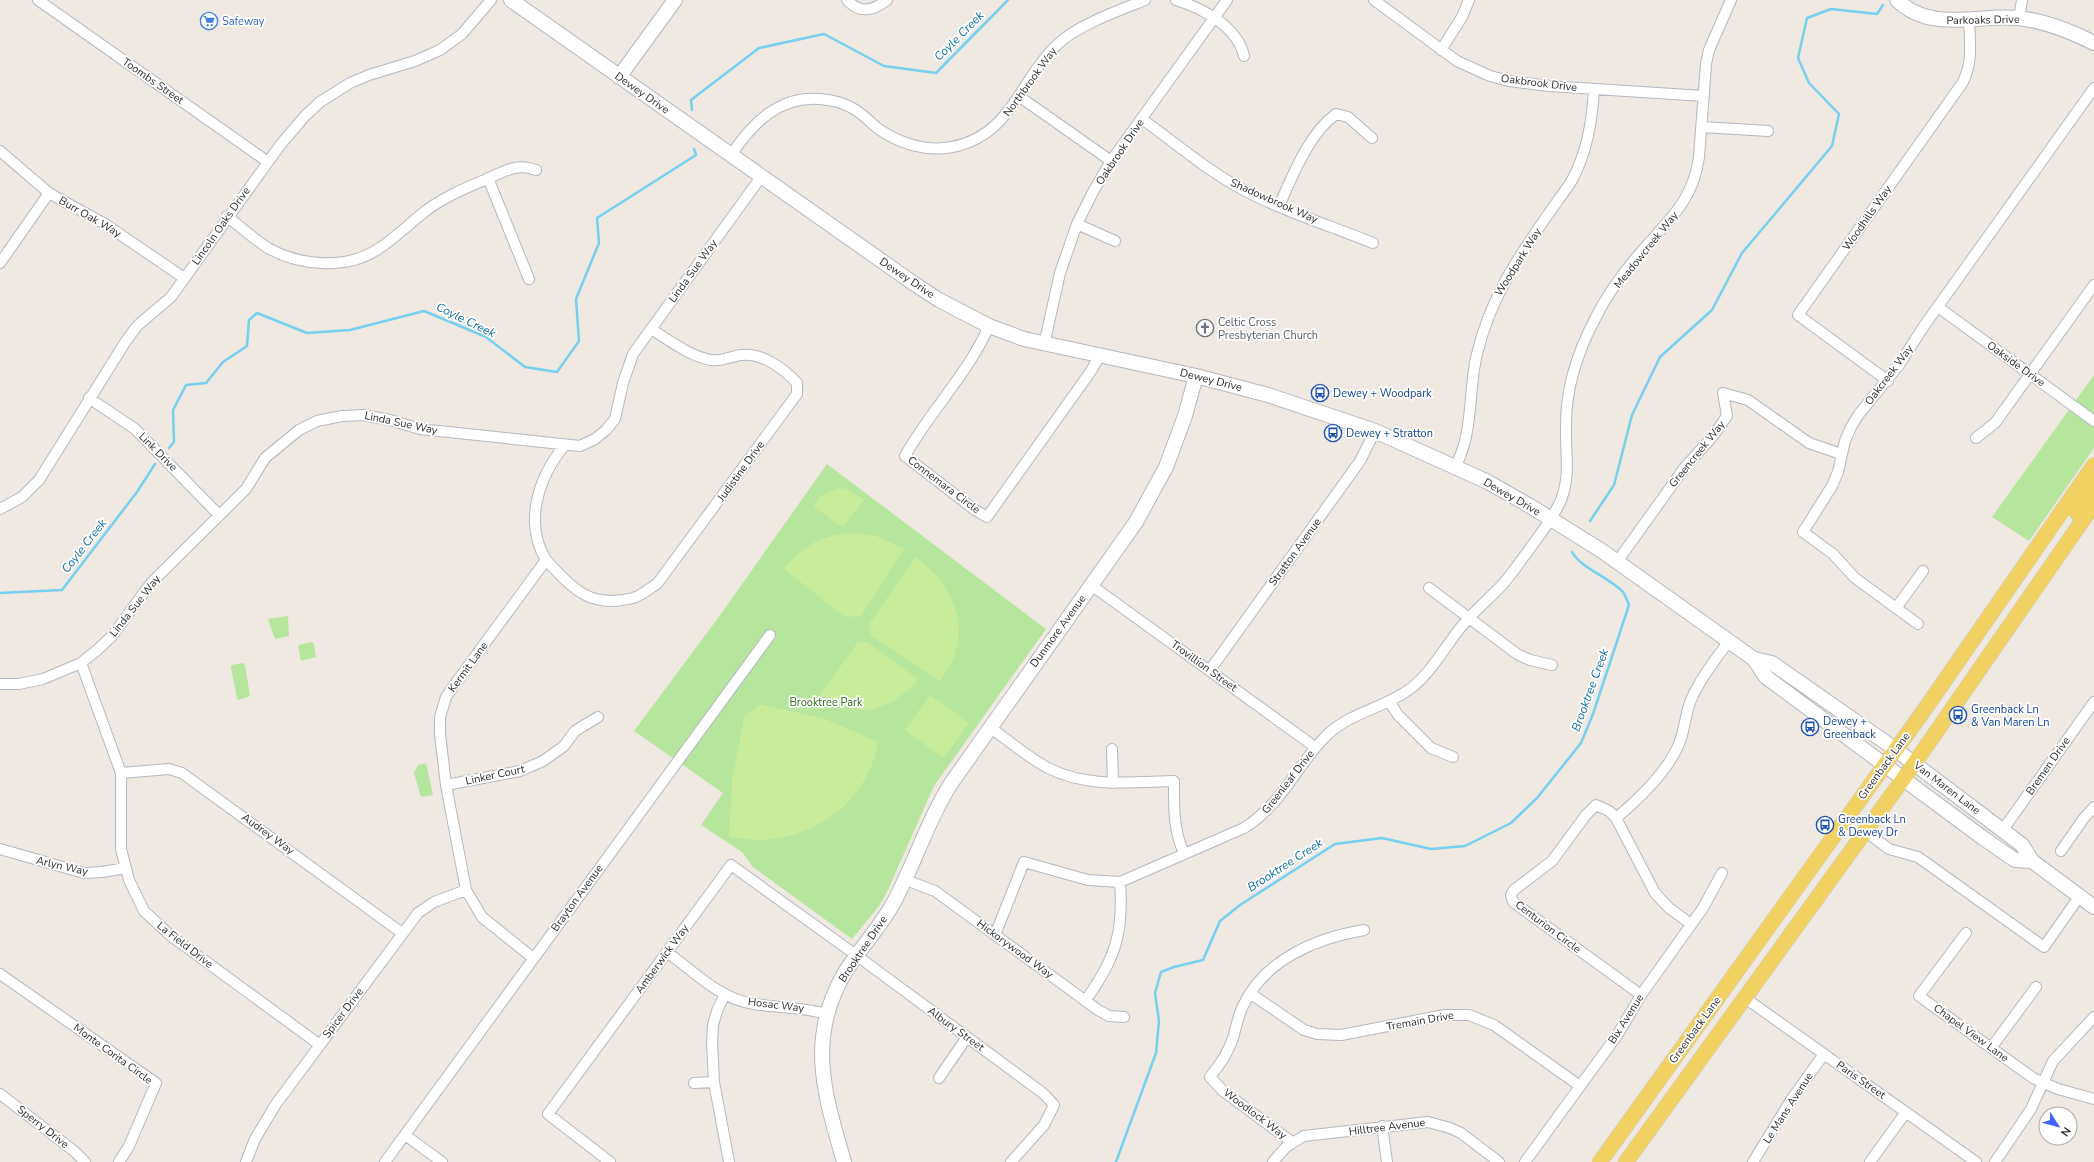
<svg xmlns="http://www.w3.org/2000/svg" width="2094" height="1162" font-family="'Nunito Sans',sans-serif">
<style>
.green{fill:#b6e59e}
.pitch{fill:#c9ec9a}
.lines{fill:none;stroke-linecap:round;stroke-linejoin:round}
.stream{stroke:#75cff0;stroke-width:2.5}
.street-casing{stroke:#b4b7c1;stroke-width:12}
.secondary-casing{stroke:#b4b7c1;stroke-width:16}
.primary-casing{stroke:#c9c9c9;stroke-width:16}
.street{stroke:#fff;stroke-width:10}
.secondary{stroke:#fff;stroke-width:14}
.primary{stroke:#f2d163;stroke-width:15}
.labels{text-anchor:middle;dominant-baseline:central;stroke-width:3.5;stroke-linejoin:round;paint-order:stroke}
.street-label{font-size:11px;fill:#2e2e2e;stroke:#fff}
.shop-label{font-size:11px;fill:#366cbe;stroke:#fff;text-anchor:start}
.worship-label{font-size:11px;fill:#5b616d;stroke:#fff;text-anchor:start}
.transit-label{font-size:11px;fill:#164399;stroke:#fff;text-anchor:start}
.park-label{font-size:11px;fill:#2c6e1b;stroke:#fff}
.water-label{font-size:12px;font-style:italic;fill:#0d6fa3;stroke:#fff}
</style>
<rect width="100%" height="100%" fill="#efe9e1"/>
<path class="green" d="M 2094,375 L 2094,448 L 2029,541 L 1992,517 Z
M 827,464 L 1046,629 L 934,786 L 887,892 L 879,906 L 852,939 L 753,867 L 742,852 L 701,825 L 723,793 L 634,731 L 718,618 Z
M 288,616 L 289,636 L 275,639 L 268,619 Z
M 312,642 L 314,644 L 316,657 L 301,661 L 298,645 Z
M 243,663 L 245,665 L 250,696 L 239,700 L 237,699 L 231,667 L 232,665 Z
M 426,763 L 433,795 L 421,797 L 414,773 L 418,765 Z"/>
<path class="pitch" d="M 839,488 L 846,489 L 864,500 L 844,525 L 838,525 L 814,506 L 822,495 Z
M 850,533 L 874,535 L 904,549 L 861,616 L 845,617 L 784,569 C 804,546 819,536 850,533 Z
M 916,557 C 949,581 969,618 953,660 C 950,667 944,674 940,681 L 871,636 L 869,624 Z
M 858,642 L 867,642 L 918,679 C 906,696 877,715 855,709 C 843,706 831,700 820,695 Z
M 930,695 L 969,723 L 944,758 L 905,730 Z
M 760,704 L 825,719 L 878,742 C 867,811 795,853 729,836 L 732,781 L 744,717 Z"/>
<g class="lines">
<path class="stream" d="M 692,110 L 691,100 L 759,48 L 824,34 L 884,66 L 936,73 L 1008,0
M 169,448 L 174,442 L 173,410 L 186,385 L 206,383 L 223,362 L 247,346 L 249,320 L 257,313 L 307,333 L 350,330 L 424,311 L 486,337 L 525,367 L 557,372 L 579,341 L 576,299 L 599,243 L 597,218 L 696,155 L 694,149
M 1590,521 L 1614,485 L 1632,415 L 1660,357 L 1712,310 L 1742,253 L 1832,146 L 1839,114 L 1809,83 L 1798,58 L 1807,18 L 1831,9 L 1877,14 L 1883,5
M 0,593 L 62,590 L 137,492 L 155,464
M 1116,1162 L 1156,1053 L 1159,1021 L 1155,993 L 1161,972 L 1174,967 L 1203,960 L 1220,921 L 1240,905 L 1335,844 L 1382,838 L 1431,849 L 1465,846 L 1511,823 L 1537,798 L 1581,743 L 1593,714 L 1629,605 C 1627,600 1625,594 1622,591 C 1608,577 1581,568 1572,552"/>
<defs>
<path id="street" d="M 38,0 L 268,162
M 847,0 C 860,14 873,11 887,0
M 1176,0 C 1202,8 1238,27 1244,56
M 1374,0 L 1457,61 L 1490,76 L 1509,81 L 1549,86 L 1704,96
M 2019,18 L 2022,0
M 1441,50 L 1462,17 L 1469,0
M 1020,97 L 1111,161
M 1142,119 C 1174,142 1205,169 1240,188 C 1282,211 1329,225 1373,243
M 1702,127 L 1768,131
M 0,151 L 49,193 L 105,224 L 184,278
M 731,155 C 752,124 779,95 820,99 C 832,100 844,103 854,109 C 864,115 871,123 880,130 C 901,144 927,152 952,147 C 1012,136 1020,78 1059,43 C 1078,25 1120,10 1145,0
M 488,178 L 529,279
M 1279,206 C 1292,177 1309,133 1336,114 L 1348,117 L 1372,138
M 227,216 C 240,227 254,239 268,248 C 300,266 347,270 378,249 C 394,239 408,225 423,213 C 441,198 466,188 487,179 C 504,171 518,163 536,170
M 1077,224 L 1115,241
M 0,263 L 49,193
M 1938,307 L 2094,421
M 989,326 C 968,374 930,411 905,456 L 975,510 L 987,517 L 1091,371 L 1100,355
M 1044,345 L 1060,273 L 1077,224 L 1094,190 L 1111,161 L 1227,0
M 1888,381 L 1798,315 L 1963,82 C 1973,61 1970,43 1969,20
M 89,398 L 135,429 L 219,515
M 1976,438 L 1995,423 L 2094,285
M 1456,467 C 1459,458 1463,450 1465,441 C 1472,413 1470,382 1477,354 C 1493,286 1532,238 1571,182 C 1587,153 1592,122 1594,89
M 0,509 L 22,497 L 39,480 L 126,341 L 137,326 L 171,297 L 281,144 L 305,116 L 320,102 L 350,83 L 369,75 L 415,61 L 440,50 L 462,34 L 491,0
M 546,560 C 573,589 590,609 633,598 C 641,596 650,588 657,584 L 797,394 L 797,383 C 784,369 762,352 741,355 C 732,356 720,362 711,360 C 689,356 669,340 651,329
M 1617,562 L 1685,467 L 1713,436 L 1727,416 L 1723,393 L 1748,400 L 1809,443 L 1841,454
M 1091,585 L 1315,747
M 1429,588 L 1517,654 L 1530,660 L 1552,665
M 1896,608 L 1923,571
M 1918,624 L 1855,578 L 1833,554 L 1803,532 L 1832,486 L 1838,472 L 1845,441 L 1851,427 L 1859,414 L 1899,365 L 1924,326 L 2094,88
M 81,663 L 121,773 L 121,849 L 129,880 L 144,911 L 171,936 L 320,1045
M 1210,670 L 1360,461 L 1375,431
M 0,684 L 19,684 L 43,679 L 81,663 L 96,651 L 112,636 L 151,583 L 246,489 L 265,458 L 299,430 L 317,421 L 342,416 L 363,415 L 390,420 L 420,429 L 580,446 L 595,439 L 606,430 L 615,419 L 623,383 L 633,354 L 761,177
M 1389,701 L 1398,715 L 1431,748 L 1453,757
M 989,727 C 1010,741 1028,758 1050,769 C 1089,788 1132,782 1174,781 C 1174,806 1173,830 1184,853
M 1112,749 L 1113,783
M 121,773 L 169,769 L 182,773 L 402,933
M 446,785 L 520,771 L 543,761 L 564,746 L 575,731 L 598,717
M 1616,818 C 1639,799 1667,772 1679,744 C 1685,730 1685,714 1691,700 C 1700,679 1715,660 1729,641
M 1865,831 L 1889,849 L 1918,857 L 2044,947 L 2079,897
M 2002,831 L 2094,702
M 0,849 L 84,873 L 102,872 L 126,868
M 2061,851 L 2084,818 L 2094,807
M 906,880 L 935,891 L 1098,1010 L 1109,1016 L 1124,1017
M 1966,933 L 1919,996 L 2033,1078 L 2058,1089 L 2094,1099
M 995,935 L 1024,862 L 1088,880 L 1120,882 L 1244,828 C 1284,803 1296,765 1328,734 C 1352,712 1384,708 1410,689 C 1431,673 1445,647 1461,627 C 1474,611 1489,599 1503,584 C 1511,575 1518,564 1526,554 C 1538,537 1553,519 1561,500 C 1571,474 1565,452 1566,425 C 1566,388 1578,351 1595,319 C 1608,292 1629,265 1649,243 C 1674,215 1694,196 1699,157 L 1706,64 L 1709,50 L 1731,0
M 667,952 C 693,971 721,1000 754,1004 C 779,1008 803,1007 827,1014
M 533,958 L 482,917 L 466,890 L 446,785 L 440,734 L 440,717 L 446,697 L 455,684 L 546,560 C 523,522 539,476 565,445
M 0,974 L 156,1083 L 129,1146 L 119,1162
M 725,994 L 717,1011 L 713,1025 L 712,1042 L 714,1082 L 729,1162
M 1251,994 L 1304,1030 L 1317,1034 L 1341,1035 L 1445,1015 L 1469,1015 L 1494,1025 L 1580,1086
M 1641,995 L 1513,902 L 1511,895 L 1514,890 L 1552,861 L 1586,815 L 1596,805 L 1609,811 L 1616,818 L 1655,893 L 1669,908 L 1691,924
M 1745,998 L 1976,1162
M 1085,1001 C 1115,960 1124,933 1120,882
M 1991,1048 L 2036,987
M 939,1078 L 967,1037
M 694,1083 L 714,1082
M 0,1094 L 74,1151 L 85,1162
M 1382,1126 L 1387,1162
M 405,1135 L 442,1162
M 1292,1142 L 1223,1091 L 1210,1077 C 1219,1065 1228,1054 1233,1038 C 1236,1028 1238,1016 1243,1006 C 1264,960 1316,938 1364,930
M 246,1162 L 255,1139 L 276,1104 L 418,913 L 434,902 L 466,890
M 385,1162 L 770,635
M 610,1162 L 548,1114 L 731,865 L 856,955 L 1044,1094 L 1054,1105 L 1044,1125 L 1011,1162
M 1273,1162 L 1286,1147 L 1304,1136 L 1428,1122 L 1450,1128 L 1461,1133 L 1499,1162
M 1525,1162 L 1618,1034 L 1641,995 L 1703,908 L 1722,873
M 1753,1162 L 1791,1100 L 1824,1054
M 1870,1162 L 1906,1112
M 1995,1162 L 2031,1109 L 2053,1061 L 2094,1017"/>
<path id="secondary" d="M 511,0 L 913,283 L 939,300 L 989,326 L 1024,339 L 1196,376 L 1268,395 L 1375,431 L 1488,482 L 1530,506 L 1602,551 L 1754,659 L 1766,677 L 1983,838 L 2015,860 L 2032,861
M 1897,0 C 1931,33 1977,14 2018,18 C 2046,21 2070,31 2094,43
M 619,77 L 675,0
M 1754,659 L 1772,663 L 1895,749 L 2022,845 L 2032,861 L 2094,907
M 844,1162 C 825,1095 806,1040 844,974 C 859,949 880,928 894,902 C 915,863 928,819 952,782 L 1136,522 L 1166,467 L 1185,416 L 1196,376"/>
<path id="primary" d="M 2077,513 L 2094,486
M 1600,1162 L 1925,709 L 2094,465
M 1626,1162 L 1914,764 L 2094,504"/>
</defs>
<use href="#street" class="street-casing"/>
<use href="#secondary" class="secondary-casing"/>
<use href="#primary" class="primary-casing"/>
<use href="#street" class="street"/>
<use href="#secondary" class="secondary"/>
<use href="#primary" class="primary"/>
</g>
<defs>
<symbol id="supermarket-ring" viewBox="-11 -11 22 22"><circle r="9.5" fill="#fff" stroke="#3f7fe0" stroke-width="1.5"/><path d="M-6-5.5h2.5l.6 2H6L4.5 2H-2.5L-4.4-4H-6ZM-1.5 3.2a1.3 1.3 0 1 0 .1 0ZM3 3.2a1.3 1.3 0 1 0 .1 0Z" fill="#3f7fe0"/></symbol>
<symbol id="church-ring" viewBox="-11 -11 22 22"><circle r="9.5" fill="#fff" stroke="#6b7280" stroke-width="1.5"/><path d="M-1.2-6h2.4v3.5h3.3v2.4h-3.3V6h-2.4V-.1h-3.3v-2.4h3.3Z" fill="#6b7280"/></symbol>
<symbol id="bus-ring" viewBox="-11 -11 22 22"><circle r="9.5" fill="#fff" stroke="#1a4fb4" stroke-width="1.5"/><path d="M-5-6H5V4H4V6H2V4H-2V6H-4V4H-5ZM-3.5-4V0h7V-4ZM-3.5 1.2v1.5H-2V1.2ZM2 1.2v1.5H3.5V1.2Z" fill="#1a4fb4"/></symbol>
</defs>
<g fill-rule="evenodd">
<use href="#supermarket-ring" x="199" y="11" width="20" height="20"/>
<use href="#church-ring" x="1195" y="318" width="20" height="20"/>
<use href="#bus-ring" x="1310" y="383" width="20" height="20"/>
<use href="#bus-ring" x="1323" y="423" width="20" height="20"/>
<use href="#bus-ring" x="1948" y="705" width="20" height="20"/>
<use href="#bus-ring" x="1800" y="717" width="20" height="20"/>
<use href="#bus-ring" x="1815" y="815" width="20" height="20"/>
</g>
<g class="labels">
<g class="street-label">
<text transform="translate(1983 20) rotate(-1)">Parkoaks Drive</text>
<text transform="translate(153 81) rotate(35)">Toombs Street</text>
<text transform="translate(1030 82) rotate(-54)">Northbrook Way</text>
<text transform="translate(1539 83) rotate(7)">Oakbrook Drive</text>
<text transform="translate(642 93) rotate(35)">Dewey Drive</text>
<text transform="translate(1120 152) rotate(-56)">Oakbrook Drive</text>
<text transform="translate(1274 201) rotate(24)">Shadowbrook Way</text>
<text transform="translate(90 217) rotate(30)">Burr Oak Way</text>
<text transform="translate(1867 218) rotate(-55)">Woodhills Way</text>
<text transform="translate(221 226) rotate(-55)">Lincoln Oaks Drive</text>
<text transform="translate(1646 250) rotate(-51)">Meadowcreek Way</text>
<text transform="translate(1518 262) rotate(-58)">Woodpark Way</text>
<text transform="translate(693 271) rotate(-54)">Linda Sue Way</text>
<text transform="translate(907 278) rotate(34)">Dewey Drive</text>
<text transform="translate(2016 364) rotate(36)">Oakside Drive</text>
<text transform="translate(1889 375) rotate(-53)">Oakcreek Way</text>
<text transform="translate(1211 380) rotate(14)">Dewey Drive</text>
<text transform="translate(401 423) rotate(12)">Linda Sue Way</text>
<text transform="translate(158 452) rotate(45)">Link Drive</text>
<text transform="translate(1697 454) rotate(-51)">Greencreek Way</text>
<text transform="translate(741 471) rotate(-54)">Judistine Drive</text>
<text transform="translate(944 485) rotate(37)">Connemara Circle</text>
<text transform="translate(1512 497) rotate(30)">Dewey Drive</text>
<text transform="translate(1295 552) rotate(-54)">Stratton Avenue</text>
<text transform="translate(135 606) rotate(-52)">Linda Sue Way</text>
<text transform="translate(1058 631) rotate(-54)">Dunmore Avenue</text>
<text transform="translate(1204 666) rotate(36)">Trovillion Street</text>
<text transform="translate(468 667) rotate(-54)">Kermit Lane</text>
<text transform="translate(1884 766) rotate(-54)">Greenback Lane</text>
<text transform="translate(2048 766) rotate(-55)">Bremen Drive</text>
<text transform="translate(495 775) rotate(-12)">Linker Court</text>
<text transform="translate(1288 782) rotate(-52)">Greenleaf Drive</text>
<text transform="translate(1947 788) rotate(37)">Van Maren Lane</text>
<text transform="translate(268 834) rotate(36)">Audrey Way</text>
<text transform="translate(62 866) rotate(13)">Arlyn Way</text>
<text transform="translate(577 898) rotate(-54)">Brayton Avenue</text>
<text transform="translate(1548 927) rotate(37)">Centurion Circle</text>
<text transform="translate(185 945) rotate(38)">La Field Drive</text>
<text transform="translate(863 949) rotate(-56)">Brooktree Drive</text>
<text transform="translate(1015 949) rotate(36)">Hickorywood Way</text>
<text transform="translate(662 959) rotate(-54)">Amberwick Way</text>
<text transform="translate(776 1005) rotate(7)">Hosac Way</text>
<text transform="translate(343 1013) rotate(-53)">Spicer Drive</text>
<text transform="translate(1626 1019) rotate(-58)">Bix Avenue</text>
<text transform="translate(1420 1021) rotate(-10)">Tremain Drive</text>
<text transform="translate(956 1029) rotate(36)">Albury Street</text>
<text transform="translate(1695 1030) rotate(-54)">Greenback Lane</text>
<text transform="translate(1971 1033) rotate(36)">Chapel View Lane</text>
<text transform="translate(113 1054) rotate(36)">Monte Corita Circle</text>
<text transform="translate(1861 1080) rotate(35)">Paris Street</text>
<text transform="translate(1788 1108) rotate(-57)">Le Mans Avenue</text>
<text transform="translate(1255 1114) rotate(37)">Woodlock Way</text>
<text transform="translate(43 1127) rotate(38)">Sperry Drive</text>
<text transform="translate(1387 1127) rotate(-7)">Hilltree Avenue</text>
</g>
<g class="shop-label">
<text x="222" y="21">Safeway</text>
</g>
<g class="worship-label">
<text x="1218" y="322">Celtic Cross<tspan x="1218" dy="13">Presbyterian Church</tspan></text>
</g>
<g class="transit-label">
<text x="1333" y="393">Dewey + Woodpark</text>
<text x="1346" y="433">Dewey + Stratton</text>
<text x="1971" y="709">Greenback Ln<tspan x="1971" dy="13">&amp; Van Maren Ln</tspan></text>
<text x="1823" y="721">Dewey +<tspan x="1823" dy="13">Greenback</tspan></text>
<text x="1838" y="819">Greenback Ln<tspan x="1838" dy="13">&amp; Dewey Dr</tspan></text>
</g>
<g class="park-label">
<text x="826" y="702">Brooktree Park</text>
</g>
<g class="water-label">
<text transform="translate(959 36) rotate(-45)">Coyle Creek</text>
<text transform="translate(466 320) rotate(26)">Coyle Creek</text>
<text transform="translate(84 546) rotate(-52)">Coyle Creek</text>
<text transform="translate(1590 690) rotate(-70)">Brooktree Creek</text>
<text transform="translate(1285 865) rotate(-33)">Brooktree Creek</text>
</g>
</g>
<g transform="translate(2058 1126) rotate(126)"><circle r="19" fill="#ffffff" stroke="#ababab"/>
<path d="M0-3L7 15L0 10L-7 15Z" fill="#4264fb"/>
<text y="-6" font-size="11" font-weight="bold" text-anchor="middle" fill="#2e2e2e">N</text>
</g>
</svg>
